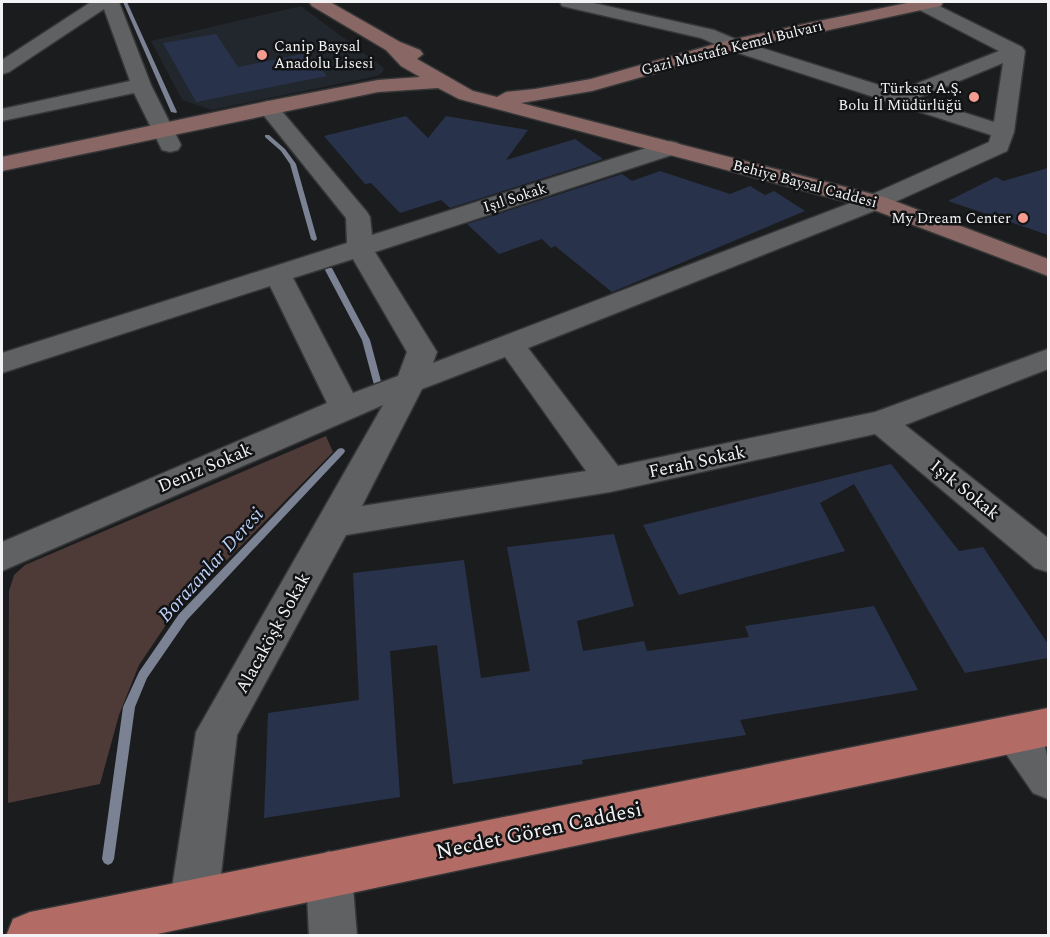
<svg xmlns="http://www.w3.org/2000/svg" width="1050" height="937" font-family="Spectral,serif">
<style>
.built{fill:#22262d}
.green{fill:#4e3a37}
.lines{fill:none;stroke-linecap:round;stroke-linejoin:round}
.stream{fill:#7a8294;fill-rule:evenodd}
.building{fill:#28334b}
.street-casing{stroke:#353637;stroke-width:3}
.secondary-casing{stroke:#353637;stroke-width:3}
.primary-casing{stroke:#353637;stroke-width:3}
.street{fill:#606163;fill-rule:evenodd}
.secondary{fill:#896764;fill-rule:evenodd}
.primary{fill:#b26c65;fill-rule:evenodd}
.poi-dot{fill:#f59c90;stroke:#121315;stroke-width:2}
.labels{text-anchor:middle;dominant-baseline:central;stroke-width:5;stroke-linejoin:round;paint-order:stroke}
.far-poi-label{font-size:15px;fill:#f3f3f5;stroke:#121315;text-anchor:end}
.far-street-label{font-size:15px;fill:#f3f3f5;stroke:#121315}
.street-label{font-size:18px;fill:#f3f3f5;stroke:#121315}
.water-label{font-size:20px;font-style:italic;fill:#bdd0f9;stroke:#121315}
.near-street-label{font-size:21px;fill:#f3f3f5;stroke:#121315}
</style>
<rect width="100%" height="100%" fill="#1b1c1e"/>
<path class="built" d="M 301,6 L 384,68 L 383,72 L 377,76 L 212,110 L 182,100 L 151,41 Z"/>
<path class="green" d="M 326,436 L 333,452 L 172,616 L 139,665 L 119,715 L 100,784 L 8,803 L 9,591 L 14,575 L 25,565 Z"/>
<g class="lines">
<path class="stream" d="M 123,2 L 127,2 L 177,112 L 176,113 L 171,112 Z
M 265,135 L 269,135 L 285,149 L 296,164 L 317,239 L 316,240 L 314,241 L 311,239 L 290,164 L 281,151 L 265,137 Z
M 326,268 L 332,268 L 333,270 L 370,340 L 382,385 L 381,387 L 375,387 L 374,385 L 362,340 L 325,270 Z
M 341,448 L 344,449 L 345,451 L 344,453 L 187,620 L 147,678 L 135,707 L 114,859 L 112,863 L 108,865 L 104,863 L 102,859 L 123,707 L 139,672 L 179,614 L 338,449 Z"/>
</g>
<path class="building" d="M 216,34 L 238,67 L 302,54 L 311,57 L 327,76 L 196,102 L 163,43 Z
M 406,116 L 428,138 L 446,116 L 528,130 L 506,160 L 575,139 L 603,159 L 450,208 L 441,200 L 400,213 L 371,183 L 365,184 L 324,136 Z
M 1048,168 L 1048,235 L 948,201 L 996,177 L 1003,181 Z
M 660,171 L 730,194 L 750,186 L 765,195 L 774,191 L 805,211 L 612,292 L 555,246 L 551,248 L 542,239 L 499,254 L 467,224 L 622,174 L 632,181 Z
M 891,464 L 959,551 L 983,547 L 1048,644 L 1048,658 L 965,673 L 854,484 L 820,503 L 845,551 L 679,595 L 643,525 Z
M 614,534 L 634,606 L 577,621 L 583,651 L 644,641 L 647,651 L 749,637 L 745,626 L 874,606 L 918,690 L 740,720 L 746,735 L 582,760 L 583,764 L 453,784 L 437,645 L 390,651 L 400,797 L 264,818 L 268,713 L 359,700 L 353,573 L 464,560 L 481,678 L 530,671 L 507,547 Z"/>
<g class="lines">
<defs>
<path id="street" d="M 91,2 L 119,2 L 151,85 L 181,145 L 178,150 L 170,152 L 162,150 L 134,93 L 2,121 L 2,109 L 130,81 L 104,9 L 9,72 L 2,74 L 2,60 Z
M 560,2 L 589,2 L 714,30 L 740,41 L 898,91 L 999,51 L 912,6 L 910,2 L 931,2 L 1022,47 L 1025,51 L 1014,132 L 1007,151 L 884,207 L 528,348 L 618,466 L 875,412 L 1048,349 L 1048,369 L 905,425 L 1048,538 L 1048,572 L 1035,568 L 875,434 L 610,492 L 346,535 L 237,735 L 218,901 L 211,918 L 194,925 L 177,918 L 170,901 L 196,732 L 383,405 L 2,571 L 2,542 L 327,403 L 270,286 L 2,373 L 2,353 L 347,243 L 346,218 L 257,107 L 261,103 L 268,101 L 275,103 L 367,212 L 370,217 L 372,235 L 662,143 L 670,141 L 678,143 L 681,148 L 678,153 L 375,252 L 437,352 L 433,363 L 866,197 L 989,142 L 991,135 L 726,49 L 701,38 L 562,6 ZM 1003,63 L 994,122 L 918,98 ZM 353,259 L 407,352 L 398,376 L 353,393 L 293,278 ZM 505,357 L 586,471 L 362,506 L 422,389 Z
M 1017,715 C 1050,729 1050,764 1048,799 L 1033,793 L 1002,748 L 996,734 L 1002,720 Z
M 329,851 L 345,858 L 352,874 L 357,936 L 309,936 L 306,874 L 313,858 Z"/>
<path id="secondary" d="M 309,2 L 330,2 L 400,42 L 420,50 L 423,54 L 417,59 L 473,91 L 497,97 L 506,92 L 535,89 L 591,79 L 726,41 L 809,23 L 912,2 L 943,2 L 941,6 L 935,7 L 737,50 L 592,91 L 521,103 L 884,197 L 1048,259 L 1048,276 L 866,207 L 459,99 L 438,88 L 378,92 L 2,171 L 2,157 L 268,101 L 378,80 L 420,77 L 401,66 L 386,50 L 312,6 Z"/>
<path id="primary" d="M 1048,708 L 1048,746 L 148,936 L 6,936 L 13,919 L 30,912 Z"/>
</defs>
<use href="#street" class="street-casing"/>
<use href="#secondary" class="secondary-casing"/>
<use href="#primary" class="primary-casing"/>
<use href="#street" class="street"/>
<use href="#secondary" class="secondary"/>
<use href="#primary" class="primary"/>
</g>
<g class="poi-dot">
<circle cx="262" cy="55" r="6"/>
<circle cx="974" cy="97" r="6"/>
<circle cx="1023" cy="218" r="6"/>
</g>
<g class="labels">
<g class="far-poi-label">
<text x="274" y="46" text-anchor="start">Canip Baysal<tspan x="274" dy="17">Anadolu Lisesi</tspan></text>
<text x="962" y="88">Türksat A.Ş.<tspan x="962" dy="17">Bolu İl Müdürlüğü</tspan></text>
<text x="1011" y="218">My Dream Center</text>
</g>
<g class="far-street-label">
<text transform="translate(732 48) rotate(-14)">Gazi Mustafa Kemal Bulvarı</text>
<text transform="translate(805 184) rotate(15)">Behiye Baysal Caddesi</text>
<text transform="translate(515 198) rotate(-18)">Işıl Sokak</text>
</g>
<g class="street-label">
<text transform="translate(697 462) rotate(-12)">Ferah Sokak</text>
<text transform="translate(205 468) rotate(-23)">Deniz Sokak</text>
<text transform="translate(965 490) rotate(39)">Işık Sokak</text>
<text transform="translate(273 633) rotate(-61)">Alacaköşk Sokak</text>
</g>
<g class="water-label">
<text transform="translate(211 565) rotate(-48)">Borazanlar Deresi</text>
</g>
<g class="near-street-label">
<text transform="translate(539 831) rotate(-12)">Necdet Gören Caddesi</text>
</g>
</g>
<rect width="1050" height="937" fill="none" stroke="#f3f3f5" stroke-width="6"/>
</svg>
